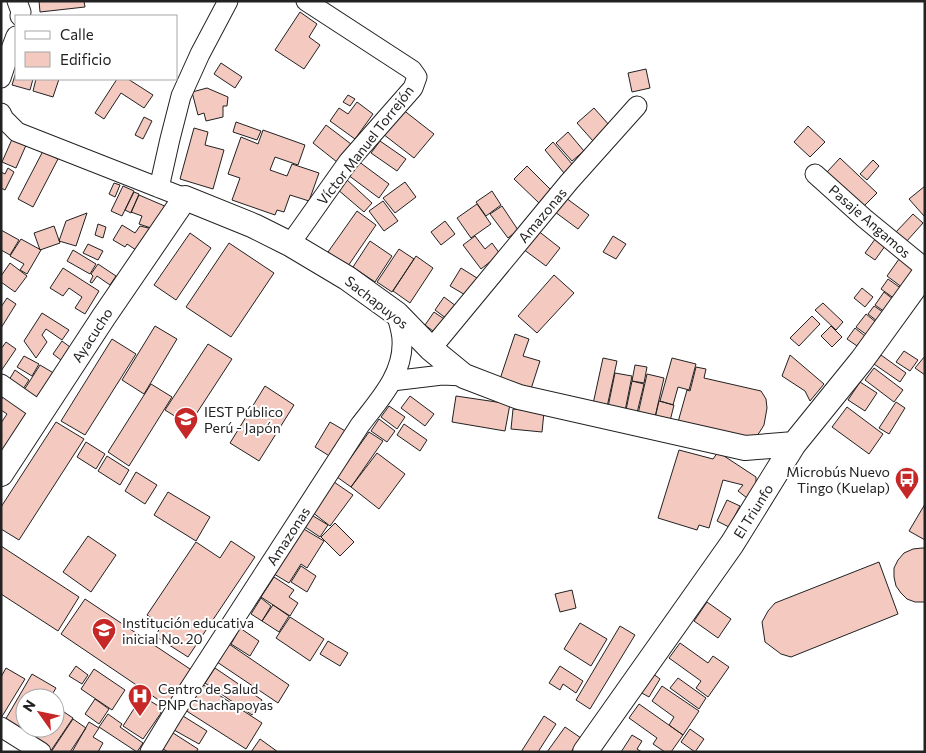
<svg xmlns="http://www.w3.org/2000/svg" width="926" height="753" font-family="Commissioner,sans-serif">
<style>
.building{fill:#f3c9c0;stroke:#222}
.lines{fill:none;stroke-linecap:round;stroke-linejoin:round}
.minor-casing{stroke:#222;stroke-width:21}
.major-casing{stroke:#222;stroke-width:26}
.minor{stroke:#fff;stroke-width:19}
.major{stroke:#fff;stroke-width:24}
.labels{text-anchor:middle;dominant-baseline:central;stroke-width:4;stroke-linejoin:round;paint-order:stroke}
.street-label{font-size:14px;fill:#222;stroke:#fff}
.poi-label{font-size:14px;fill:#222;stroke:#fff;text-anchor:start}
</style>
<rect width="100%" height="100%" fill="#fff"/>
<path class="building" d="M 39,1 L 84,1 L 85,7 L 40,12 Z
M 300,12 L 317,24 L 309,37 L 320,45 L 304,69 L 275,50 Z
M 221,63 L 242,77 L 235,88 L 214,74 Z
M 646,69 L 650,88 L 632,92 L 628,73 Z
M 16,72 L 16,79 L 33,79 L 30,90 L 12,85 Z
M 36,79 L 59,79 L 53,97 L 33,91 Z
M 117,79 L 128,79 L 153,95 L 144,108 L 121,93 L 104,119 L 95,113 Z
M 207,88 L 228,97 L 227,106 L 223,106 L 223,117 L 206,121 L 204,113 L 198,115 L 192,92 Z
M 348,95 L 355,99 L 350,106 L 343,102 Z
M 357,102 L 373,114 L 355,139 L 330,121 L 339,108 L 348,114 Z
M 594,108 L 610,126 L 593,141 L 577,123 Z
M 402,109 L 434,134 L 414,158 L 383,134 Z
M 144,117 L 152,121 L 143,139 L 135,135 Z
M 236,122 L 261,131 L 257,140 L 233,132 Z
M 326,125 L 351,144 L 337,162 L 313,143 Z
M 808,126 L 825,142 L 810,157 L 794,142 Z
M 194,128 L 208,132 L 205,145 L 224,150 L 213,189 L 180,179 Z
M 263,130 L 305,145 L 298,165 L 275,157 L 270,170 L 287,176 L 292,164 L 319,173 L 309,201 L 290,195 L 284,212 L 277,210 L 275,215 L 232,200 L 240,178 L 228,174 L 241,137 L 258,144 Z
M 568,132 L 584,151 L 572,161 L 556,143 Z
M 13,137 L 27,143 L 16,168 L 2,162 Z
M 380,141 L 406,159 L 397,171 L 371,153 Z
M 553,142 L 573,165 L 564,173 L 545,150 Z
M 43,151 L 58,159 L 33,207 L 18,199 Z
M 840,158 L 877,193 L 863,207 L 827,172 Z
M 873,160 L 879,166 L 867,180 L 860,174 Z
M 358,161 L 389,184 L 379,198 L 348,175 Z
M 527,166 L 551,190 L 539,203 L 514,179 Z
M 8,168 L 14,172 L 5,190 L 1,188 L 1,172 L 5,174 Z
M 346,179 L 372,203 L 364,212 L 337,189 Z
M 405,182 L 416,197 L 395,213 L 383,198 Z
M 114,183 L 120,185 L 115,197 L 109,194 Z
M 123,186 L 134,191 L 122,216 L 111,211 Z
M 925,186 L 925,216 L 924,216 L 909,199 Z
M 492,191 L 501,205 L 486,216 L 476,202 Z
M 134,192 L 139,194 L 131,213 L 125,210 Z
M 139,195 L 167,207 L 157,230 L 139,224 L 142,216 L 131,212 Z
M 566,198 L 589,215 L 578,229 L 555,212 Z
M 383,201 L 398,221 L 384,231 L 369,211 Z
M 477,204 L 491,224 L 471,238 L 457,218 Z
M 502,206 L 518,230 L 508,238 L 490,214 Z
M 357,211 L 376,225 L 348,266 L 328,252 Z
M 87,213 L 76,246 L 59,241 L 66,221 Z
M 913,214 L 923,223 L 906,242 L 895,233 Z
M 445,221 L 455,234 L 441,245 L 431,232 Z
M 98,224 L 106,227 L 103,238 L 95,235 Z
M 122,225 L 135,233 L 140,226 L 157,230 L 142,254 L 127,244 L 125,247 L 113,240 Z
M 54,226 L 60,243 L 40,250 L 34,233 Z
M 1,230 L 19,240 L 10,255 L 1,250 Z
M 537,230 L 560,248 L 546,266 L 523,249 Z
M 190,233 L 211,248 L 176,300 L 154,285 Z
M 878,235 L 888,242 L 875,260 L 865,253 Z
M 475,236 L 485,249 L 492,243 L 500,254 L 481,269 L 463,245 Z
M 613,236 L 626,244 L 616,259 L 603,252 Z
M 21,239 L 41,250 L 27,274 L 20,270 L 24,264 L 10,256 Z
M 370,241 L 392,256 L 375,282 L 353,267 Z
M 229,243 L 274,273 L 231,337 L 186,307 Z
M 88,244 L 103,251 L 98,260 L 83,253 Z
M 399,249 L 414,259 L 392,292 L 377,282 Z
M 73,250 L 96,264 L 90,274 L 67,261 Z
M 416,256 L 433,268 L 410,303 L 393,291 Z
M 899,259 L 916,271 L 903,288 L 887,276 Z
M 10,263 L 27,276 L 15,292 L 1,282 L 1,276 Z
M 98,264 L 116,276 L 110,285 L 97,276 L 92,283 L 90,282 L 93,276 L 91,274 Z
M 63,268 L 99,291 L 85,314 L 75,308 L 82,297 L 69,288 L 63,296 L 50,288 Z
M 461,268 L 477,278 L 467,296 L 450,286 Z
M 554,275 L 574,293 L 537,333 L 518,316 Z
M 888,279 L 902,289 L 895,299 L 881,289 Z
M 862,288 L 873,297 L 865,307 L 854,298 Z
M 884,292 L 894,300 L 885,312 L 875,305 Z
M 444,297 L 456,306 L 447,319 L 435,310 Z
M 7,298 L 16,304 L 1,328 L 1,307 Z
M 823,303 L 843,322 L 836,330 L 815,310 Z
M 874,306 L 883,312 L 877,321 L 868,314 Z
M 434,312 L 447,321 L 437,334 L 425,325 Z
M 42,313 L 69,330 L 62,340 L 46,329 L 42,335 L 47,342 L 36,358 L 24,341 Z
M 866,314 L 876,322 L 867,335 L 856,327 Z
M 812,316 L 820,324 L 799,346 L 790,338 Z
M 155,326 L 177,339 L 144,394 L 122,380 Z
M 831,326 L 842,337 L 832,347 L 821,336 Z
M 855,328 L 865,336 L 857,346 L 847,339 Z
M 515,334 L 529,339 L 523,356 L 540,361 L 530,392 L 499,382 Z
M 112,339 L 136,354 L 85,435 L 61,421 Z
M 62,341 L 74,350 L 65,363 L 53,354 Z
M 6,342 L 16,349 L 1,371 L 1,349 Z
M 208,344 L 232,359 L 189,425 L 165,410 Z
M 904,351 L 918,360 L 910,371 L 896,362 Z
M 790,355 L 824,384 L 810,401 L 805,391 L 782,376 Z
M 881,355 L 906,373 L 900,382 L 874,364 Z
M 24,356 L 39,364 L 32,376 L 17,367 Z
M 925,356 L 925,375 L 915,368 Z
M 603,358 L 617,361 L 607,407 L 593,404 Z
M 672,358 L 696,364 L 689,390 L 678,387 L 673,405 L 660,401 Z
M 40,365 L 57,375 L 41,400 L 24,390 Z
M 635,365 L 647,367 L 644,383 L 632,381 Z
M 696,367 L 706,369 L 704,378 L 761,391 L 766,399 L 767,408 L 764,425 L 759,433 L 754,438 L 678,422 L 687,390 L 690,391 Z
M 874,368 L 903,390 L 894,402 L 865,380 Z
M 15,370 L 29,380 L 23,389 L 9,380 Z
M 615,373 L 632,376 L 625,411 L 608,407 Z
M 647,374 L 664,378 L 655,417 L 638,414 Z
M 632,381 L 644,384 L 637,413 L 626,410 Z
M 860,382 L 877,393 L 865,411 L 848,400 Z
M 151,384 L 172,397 L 129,466 L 108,452 Z
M 265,386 L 294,405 L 259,461 L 230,443 Z
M 410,396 L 434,414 L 425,426 L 401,408 Z
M 456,396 L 510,404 L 505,431 L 452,422 Z
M 3,397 L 29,414 L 3,453 L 1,452 L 1,423 L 7,414 L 1,410 L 1,400 Z
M 659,401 L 674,405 L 670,421 L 655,418 Z
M 896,402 L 905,408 L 889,434 L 879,428 Z
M 389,406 L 405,417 L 397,429 L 381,417 Z
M 847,407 L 883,434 L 869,454 L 832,427 Z
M 513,409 L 544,412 L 542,432 L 511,429 Z
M 379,419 L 395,431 L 387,442 L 371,431 Z
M 56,422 L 84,439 L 19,540 L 1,529 L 1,507 Z
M 330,422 L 347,432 L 331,457 L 315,447 Z
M 404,424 L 427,440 L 420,451 L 397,435 Z
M 369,432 L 383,441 L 351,487 L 337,477 Z
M 86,442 L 105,454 L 96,469 L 77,457 Z
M 679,450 L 713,459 L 718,452 L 756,477 L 756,485 L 747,498 L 738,491 L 743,485 L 723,480 L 709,528 L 699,525 L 697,530 L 658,518 Z
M 377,453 L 405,474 L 379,509 L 351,487 Z
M 107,456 L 129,470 L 120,485 L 98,471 Z
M 136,472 L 157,485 L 145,504 L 125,491 Z
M 334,482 L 353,495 L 330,526 L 312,512 Z
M 168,492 L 210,517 L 196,541 L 154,515 Z
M 727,500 L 740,506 L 729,527 L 717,521 Z
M 925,504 L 925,540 L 909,531 Z
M 310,514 L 328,525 L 320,537 L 302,525 Z
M 335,523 L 354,542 L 340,556 L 321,537 Z
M 302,528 L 324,541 L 307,568 L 301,564 L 289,583 L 274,574 Z
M 88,536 L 116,555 L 91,592 L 63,572 Z
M 231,541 L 255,557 L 188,657 L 155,636 L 162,625 L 147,615 L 196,542 L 220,558 Z
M 1,546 L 79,597 L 58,631 L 1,594 Z
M 922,548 L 925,548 L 925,602 L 915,602 L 907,599 L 901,593 L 896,586 L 894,577 L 894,568 L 898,560 L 904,553 L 913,549 Z
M 879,562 L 898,614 L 791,657 L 781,654 L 765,642 L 762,622 L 768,611 L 775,603 Z
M 301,566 L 316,576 L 307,592 L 291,582 Z
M 274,577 L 294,590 L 289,597 L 298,603 L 290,616 L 261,597 Z
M 572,590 L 576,608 L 560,612 L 555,594 Z
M 261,598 L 271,606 L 262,621 L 251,614 Z
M 85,599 L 193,671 L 172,701 L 163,703 L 61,634 Z
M 707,602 L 731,619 L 718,638 L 694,621 Z
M 273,605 L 289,616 L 279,632 L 262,621 Z
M 290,617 L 324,639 L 310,661 L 276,638 Z
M 580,623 L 607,639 L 591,666 L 564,649 Z
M 620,626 L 635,635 L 590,709 L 576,700 Z
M 240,628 L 259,641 L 250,656 L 231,644 Z
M 328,641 L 348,653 L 340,666 L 320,654 Z
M 680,643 L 708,663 L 713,656 L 729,667 L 708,697 L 696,688 L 701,681 L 669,658 Z
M 229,644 L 289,685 L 278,703 L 217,662 Z
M 76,666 L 88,675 L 82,684 L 69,676 Z
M 560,666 L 583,681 L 576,693 L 563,684 L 560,690 L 549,683 Z
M 6,668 L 25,679 L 1,718 L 1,677 Z
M 215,668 L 262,700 L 252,715 L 205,683 Z
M 94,669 L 125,690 L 112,710 L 81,689 Z
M 652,673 L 660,679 L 649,697 L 640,692 Z
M 32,674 L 56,688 L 50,698 L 25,698 L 25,728 L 33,728 L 28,736 L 4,722 Z
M 678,678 L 706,698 L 699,709 L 670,688 Z
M 202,684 L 262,723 L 246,749 L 185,710 Z
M 662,686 L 699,711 L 683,735 L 669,725 L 674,717 L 652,701 Z
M 142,696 L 160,707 L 161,713 L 143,739 L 123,726 Z
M 95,699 L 109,709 L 99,724 L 85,714 Z
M 639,704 L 683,735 L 671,752 L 665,752 L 653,744 L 657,738 L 629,718 Z
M 55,706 L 73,718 L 50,752 L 30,739 L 37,728 L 55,728 Z
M 108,714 L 122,724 L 120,727 L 143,743 L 137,752 L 99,727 Z
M 183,716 L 207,731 L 199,744 L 174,730 Z
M 544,716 L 556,724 L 538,752 L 521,752 Z
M 73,719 L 86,728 L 70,752 L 51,752 Z
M 89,722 L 99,728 L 93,737 L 103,743 L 98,752 L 72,752 Z
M 565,727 L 581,738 L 571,752 L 547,752 Z
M 690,729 L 704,739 L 695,752 L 681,742 Z
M 170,731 L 198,749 L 196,752 L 168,752 L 160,747 Z
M 632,735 L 642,741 L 637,749 L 642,752 L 621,752 Z
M 260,739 L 278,752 L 251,752 Z"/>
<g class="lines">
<defs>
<path id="minor" d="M 17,1 L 21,12 L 20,16
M 1,78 L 8,57 L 16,36
M 1,113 L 4,119 L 17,132 L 185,198
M 815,174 L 864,218 L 925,268
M 159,188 L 170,139 L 181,96 L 200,54 L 228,1
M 290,244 L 348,162 L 413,88 L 417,77 L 412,70 L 306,1
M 431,349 L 569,182 L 637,106
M 392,381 L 442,375 L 464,376
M 1,384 L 41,412
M 1,727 L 41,752
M 150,752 L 173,714 L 360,425 C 379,400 404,374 402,340 C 402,332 398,322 397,314"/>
<path id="major" d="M 1,474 L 103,318 L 185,198 L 254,226 L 290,244 L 347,278 L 397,314 L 431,349 L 464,376 L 519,397 L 745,448 L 794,444
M 585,752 L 732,544 L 794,444 L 862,360 L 925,273"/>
</defs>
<use href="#minor" class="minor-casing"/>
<use href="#major" class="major-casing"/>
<use href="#minor" class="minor"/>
<use href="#major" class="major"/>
</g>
<defs>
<symbol id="school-pin" viewBox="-11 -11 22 30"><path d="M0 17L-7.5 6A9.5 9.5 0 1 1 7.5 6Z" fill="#c62828" stroke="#fff"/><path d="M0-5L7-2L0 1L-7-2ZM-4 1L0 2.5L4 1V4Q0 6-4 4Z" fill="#fff"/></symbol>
<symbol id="bus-pin" viewBox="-11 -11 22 30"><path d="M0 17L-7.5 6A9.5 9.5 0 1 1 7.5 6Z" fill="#c62828" stroke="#fff"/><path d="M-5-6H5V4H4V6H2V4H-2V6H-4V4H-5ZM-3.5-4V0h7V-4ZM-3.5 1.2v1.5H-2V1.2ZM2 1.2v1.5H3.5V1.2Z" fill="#fff"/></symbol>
<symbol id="hospital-pin" viewBox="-11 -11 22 30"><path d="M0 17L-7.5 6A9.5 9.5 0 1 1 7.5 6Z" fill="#c62828" stroke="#fff"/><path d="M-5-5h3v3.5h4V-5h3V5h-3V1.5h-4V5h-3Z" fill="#fff"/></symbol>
</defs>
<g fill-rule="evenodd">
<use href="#school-pin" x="172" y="405" width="28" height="38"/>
<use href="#bus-pin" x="893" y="465" width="28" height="38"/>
<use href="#school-pin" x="90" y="616" width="28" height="38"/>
<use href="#hospital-pin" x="126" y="682" width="28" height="38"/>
</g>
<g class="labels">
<g class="street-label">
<text transform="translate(365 145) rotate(-52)">Víctor Manuel Torrejón</text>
<text transform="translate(542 215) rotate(-50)">Amazonas</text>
<text transform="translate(870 221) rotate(41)">Pasaje Angamos</text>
<text transform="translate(377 302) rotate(38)">Sachapuyos</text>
<text transform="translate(92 335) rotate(-57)">Ayacucho</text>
<text transform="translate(753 511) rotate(-58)">El Triunfo</text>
<text transform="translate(288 536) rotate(-57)">Amazonas</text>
</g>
<g class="poi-label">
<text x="204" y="411">IEST Público<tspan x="204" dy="16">Perú - Japón</tspan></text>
<text x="890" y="471" text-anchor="end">Microbús Nuevo<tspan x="890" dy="16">Tingo (Kuelap)</tspan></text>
<text x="122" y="622">Institución educativa<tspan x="122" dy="16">inicial No. 20</tspan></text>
<text x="158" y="688">Centro de Salud<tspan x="158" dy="16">PNP Chachapoyas</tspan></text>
</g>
</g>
<rect width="926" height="753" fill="none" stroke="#222222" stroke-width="5"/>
<rect x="15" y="15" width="162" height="65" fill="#ffffff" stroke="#a7a7a7"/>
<rect x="25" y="31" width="25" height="8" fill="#ffffff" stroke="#a7a7a7"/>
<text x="60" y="40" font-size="15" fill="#222222">Calle</text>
<rect x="25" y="52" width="25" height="15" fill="#f3c9c0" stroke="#a7a7a7"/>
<text x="60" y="65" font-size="15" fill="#222222">Edificio</text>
<g transform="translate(40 713) rotate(303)"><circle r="24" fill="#ffffff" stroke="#a7a7a7"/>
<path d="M0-4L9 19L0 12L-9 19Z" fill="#c62828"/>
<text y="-8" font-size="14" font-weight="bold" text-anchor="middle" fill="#222222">N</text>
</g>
</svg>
